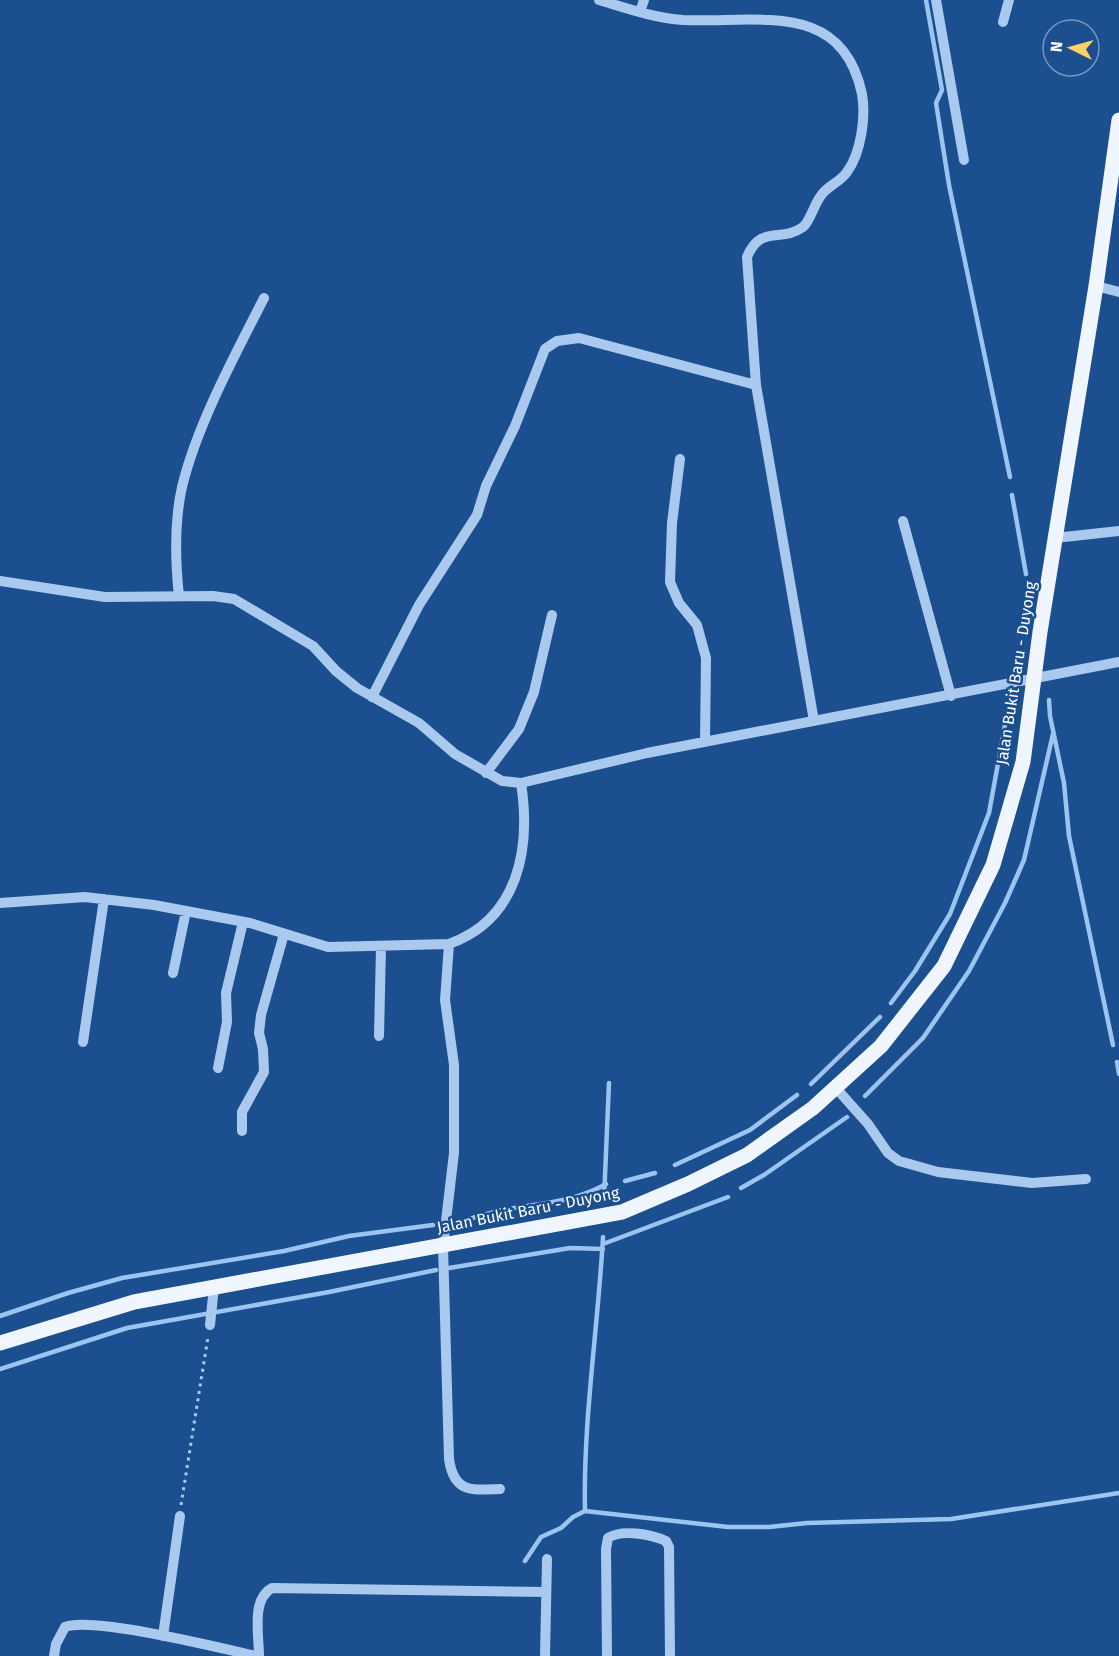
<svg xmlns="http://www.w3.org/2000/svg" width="1119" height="1656" font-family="'Fira Sans',sans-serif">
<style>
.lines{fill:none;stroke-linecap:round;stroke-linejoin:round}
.stream{stroke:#9cc4f0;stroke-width:4.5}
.path{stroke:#a9c9ee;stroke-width:3;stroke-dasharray:3 4.5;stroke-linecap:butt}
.minor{stroke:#a9c9ee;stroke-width:10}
.major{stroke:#f0f6ff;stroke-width:15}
.labels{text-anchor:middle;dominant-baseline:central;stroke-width:5;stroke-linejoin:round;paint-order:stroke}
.street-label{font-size:16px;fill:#fff;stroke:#1b4f8f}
</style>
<rect width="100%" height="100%" fill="#1b4f8f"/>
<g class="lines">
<path class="stream" d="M 926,0 L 942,90 L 936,103 L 949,185 L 1010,477
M 1012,495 L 1026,574
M 1049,700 L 1050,716 L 1064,783 L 1069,836 L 1113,1045
M 891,1003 L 915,971 L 950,914 L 989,813 L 1009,703
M 1117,1062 L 1119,1074
M 811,1084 L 880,1017
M 865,1096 L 923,1038 L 969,971 L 1005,903 L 1024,860 L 1053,734
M 675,1165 L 750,1130 L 797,1095
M 625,1181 L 655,1173
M 741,1188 L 764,1175 L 847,1117
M 604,1199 L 609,1083
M 453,1224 C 468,1219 483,1215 498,1211 C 536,1203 571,1204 606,1184
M 603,1237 C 598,1328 583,1420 585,1511 L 728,1527 L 769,1527 L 807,1523 L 951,1519 L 1119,1493
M 603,1244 L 728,1197
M 449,1268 L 570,1248 L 603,1249
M 0,1316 L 68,1293 L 122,1278 L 284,1251 L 349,1236 L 433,1225
M 0,1369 L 127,1328 L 329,1292 L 436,1270
M 525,1561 L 541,1537 L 561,1528 L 573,1517 L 585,1511"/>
<path class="path" d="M 181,1505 L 208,1337"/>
<path class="minor" d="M 599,0 C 626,8 654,18 683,20 C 760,23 842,0 862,94 C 866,117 861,153 847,172 C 841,181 830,185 823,193 C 815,201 810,222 803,227 C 781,243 761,224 747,257 L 756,385 L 814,721
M 936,0 L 964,160
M 640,12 L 644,0
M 1003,22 L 1009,0
M 1096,286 L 1119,292
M 680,459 L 672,523 L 670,582 L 679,603 L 697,625 L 706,658 L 705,742
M 903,521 L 951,696
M 1055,538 L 1119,531
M 0,581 L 105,597 L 213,596 L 234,599 L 313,646 L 336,671 L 357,688 L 419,723 L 455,754 L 502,781 L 521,783 L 647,753 L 1119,662
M 179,596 C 175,559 174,523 182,487 C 197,425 235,355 264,298
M 372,697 L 419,605 L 477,515 L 486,486 L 515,426 L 545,349 L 557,341 L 579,338 L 756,385
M 486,773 L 519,729 L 534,692 L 552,615
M 0,903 L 85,897 L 154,905 L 250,923 L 328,947 L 449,944 C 519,919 531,848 521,783
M 449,944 L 445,1000 L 454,1065 L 454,1153 L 443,1246 L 449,1459 C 454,1493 471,1490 500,1489
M 173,973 L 186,911
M 379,1036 L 381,947
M 83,1042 L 104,899
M 218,1068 L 227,1022 L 226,993 L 243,922
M 836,1088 L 868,1124 L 888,1153 L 899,1161 L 938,1172 L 1032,1183 L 1086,1179
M 242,1131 L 242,1112 L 264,1072 L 263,1049 L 259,1033 L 261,1015 L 284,934
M 210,1325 L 214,1287
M 163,1636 L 180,1516
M 54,1656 L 56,1644 L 65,1627 C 92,1616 220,1648 256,1656
M 259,1656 C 259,1635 251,1599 272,1588 L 546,1592
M 545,1656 L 547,1559
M 607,1656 L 606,1549 L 608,1538 C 622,1529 650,1534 666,1541 L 669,1547 L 670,1656"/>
<path class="major" d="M 0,1343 L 134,1302 L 622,1212 L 688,1184 L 747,1155 L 813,1108 L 881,1046 L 944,966 L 993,865 L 1023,762 L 1040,632 L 1096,286 L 1119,120"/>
</g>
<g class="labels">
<g class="street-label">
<text transform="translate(1016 673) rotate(-81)">Jalan Bukit Baru - Duyong</text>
<text transform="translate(528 1210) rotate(-11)">Jalan Bukit Baru - Duyong</text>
</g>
</g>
<g transform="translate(1071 48) rotate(275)"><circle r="28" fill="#1b4f8f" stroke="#7695bc" stroke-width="1.5"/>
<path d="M0-4.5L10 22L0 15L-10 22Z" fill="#ffd166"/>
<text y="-9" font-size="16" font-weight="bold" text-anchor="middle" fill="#ffffff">N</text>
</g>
</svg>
